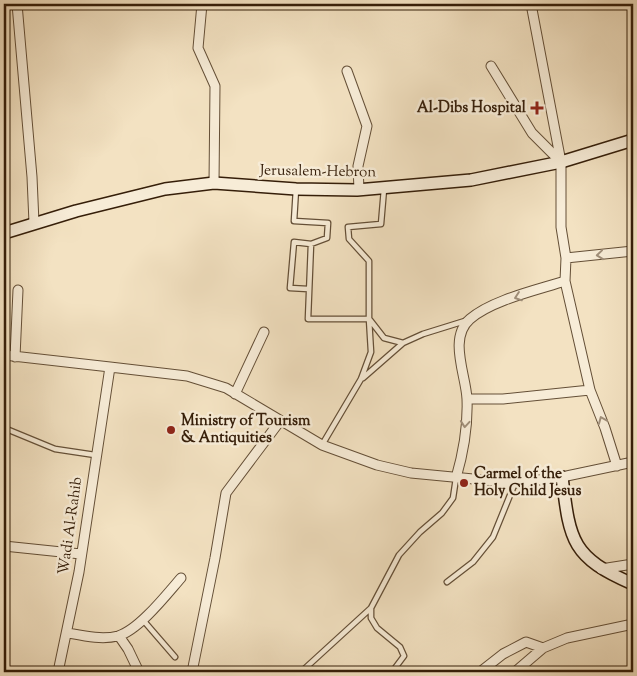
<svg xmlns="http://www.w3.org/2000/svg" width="637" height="676" font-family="'Sorts Mill Goudy',serif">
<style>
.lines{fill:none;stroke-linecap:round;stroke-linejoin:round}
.lane-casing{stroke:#644f37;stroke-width:7}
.street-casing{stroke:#644f37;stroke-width:11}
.secondary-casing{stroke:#351e09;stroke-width:14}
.lane{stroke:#f7ecd7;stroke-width:4.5}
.street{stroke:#f7ecd7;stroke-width:9}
.secondary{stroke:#f7ecd7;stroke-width:11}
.oneway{stroke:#a08f7a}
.poi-dot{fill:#8f2418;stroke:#f7ecd7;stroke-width:2}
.labels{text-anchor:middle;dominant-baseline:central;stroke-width:5;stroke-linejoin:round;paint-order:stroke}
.poi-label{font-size:15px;font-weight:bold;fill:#351e09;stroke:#f7ecd7;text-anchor:start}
.street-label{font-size:15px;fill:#351e09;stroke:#f7ecd7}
</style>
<rect width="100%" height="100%" fill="#f3e2c2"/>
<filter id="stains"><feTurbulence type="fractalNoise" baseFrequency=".004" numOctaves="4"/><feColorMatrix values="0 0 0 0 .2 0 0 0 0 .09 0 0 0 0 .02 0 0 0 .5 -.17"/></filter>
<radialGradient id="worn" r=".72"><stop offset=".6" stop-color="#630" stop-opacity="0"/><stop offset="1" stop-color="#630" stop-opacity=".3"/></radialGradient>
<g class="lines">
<defs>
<path id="lane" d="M 296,189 L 294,221 L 328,223 L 327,238 L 311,244 L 294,242 L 290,288 L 308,289
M 311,244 L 308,319 L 369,319 L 369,261 L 349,239 L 348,227 L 381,224 L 384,189
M 370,320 L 384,338 L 403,343
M 363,378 L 403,343 L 423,334 L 468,320
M 4,428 L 55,449 L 95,455
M 322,445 L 361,379 L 371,352 L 369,319
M 447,582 L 473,562 L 493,537 L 515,483
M 143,620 L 175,657
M 301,672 L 371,608
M 392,672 L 404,656 L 400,647 L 377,628 L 371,618 L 371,608 L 399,555 L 420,532 L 442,513 L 453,498 L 456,478"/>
<path id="street" d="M 17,4 L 32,177 L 34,223
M 202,4 L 198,48 L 215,86 L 214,183
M 531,4 L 561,162 L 561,227 L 566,258 L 565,281 L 590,390 L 605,428 L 617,466
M 491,66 L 532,133 L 561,162
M 347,71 L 367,126 L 358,166 L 359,190
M 566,258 L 633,251
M 4,355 L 110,367 L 79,572 L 58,672
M 15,357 L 18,290
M 110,367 L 187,376 L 226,388 L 322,445 L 377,465 L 411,473 L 516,483 L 562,477 L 633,462
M 235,394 L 264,332
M 467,399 L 503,399 L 590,390
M 456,478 C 463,454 468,425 467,399 C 466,375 448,338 470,319 C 492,300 537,290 565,281
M 4,546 L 81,554
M 601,569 L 633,564
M 68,633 C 84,636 102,640 118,636 C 139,630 167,594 181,578
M 119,636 L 128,649 L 139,672
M 192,672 L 215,558 L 226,493 L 280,421
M 480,672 L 503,654 L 526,642 L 543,648 L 567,638 L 633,624
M 515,672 L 543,648"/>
<path id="secondary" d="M 4,233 L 76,211 L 165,189 L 214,183 L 296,189 L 357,190 L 471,180 L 561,162 L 633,140
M 562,477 C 570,541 571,557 633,584"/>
</defs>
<use href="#lane" class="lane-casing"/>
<use href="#street" class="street-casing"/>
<use href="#secondary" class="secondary-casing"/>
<use href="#lane" class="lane"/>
<use href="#street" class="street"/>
<use href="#secondary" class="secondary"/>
</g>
<defs><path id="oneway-chevron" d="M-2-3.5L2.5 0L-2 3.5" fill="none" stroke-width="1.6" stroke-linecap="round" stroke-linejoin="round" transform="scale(1.25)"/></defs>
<g class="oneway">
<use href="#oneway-chevron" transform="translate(600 255) rotate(174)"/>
<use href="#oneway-chevron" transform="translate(518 297) rotate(161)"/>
<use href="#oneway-chevron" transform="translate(602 420) rotate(-112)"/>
<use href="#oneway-chevron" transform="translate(465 424) rotate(95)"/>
</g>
<g class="poi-dot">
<path d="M534.5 100.5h5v5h5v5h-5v5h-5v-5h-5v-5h5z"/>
<circle cx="171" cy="430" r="5"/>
<circle cx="464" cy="483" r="5"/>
</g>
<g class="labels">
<g class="poi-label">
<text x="526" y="108" text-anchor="end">Al-Dibs Hospital</text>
<text x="181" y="421">Ministry of Tourism<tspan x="181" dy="17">&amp; Antiquities</tspan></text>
<text x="474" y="474">Carmel of the<tspan x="474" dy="17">Holy Child Jesus</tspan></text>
</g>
<g class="street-label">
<text transform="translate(318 172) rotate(1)">Jerusalem-Hebron</text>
<text transform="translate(71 526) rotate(-82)">Wadi Al-Rahib</text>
</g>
</g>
<rect width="637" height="676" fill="none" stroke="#f3e2c2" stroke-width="20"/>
<rect x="5" y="5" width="627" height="666" fill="none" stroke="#351e09" stroke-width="2.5"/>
<rect x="10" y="10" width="617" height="656" fill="none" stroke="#351e09"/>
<rect width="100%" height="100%" filter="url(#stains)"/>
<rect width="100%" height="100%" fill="url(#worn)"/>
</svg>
